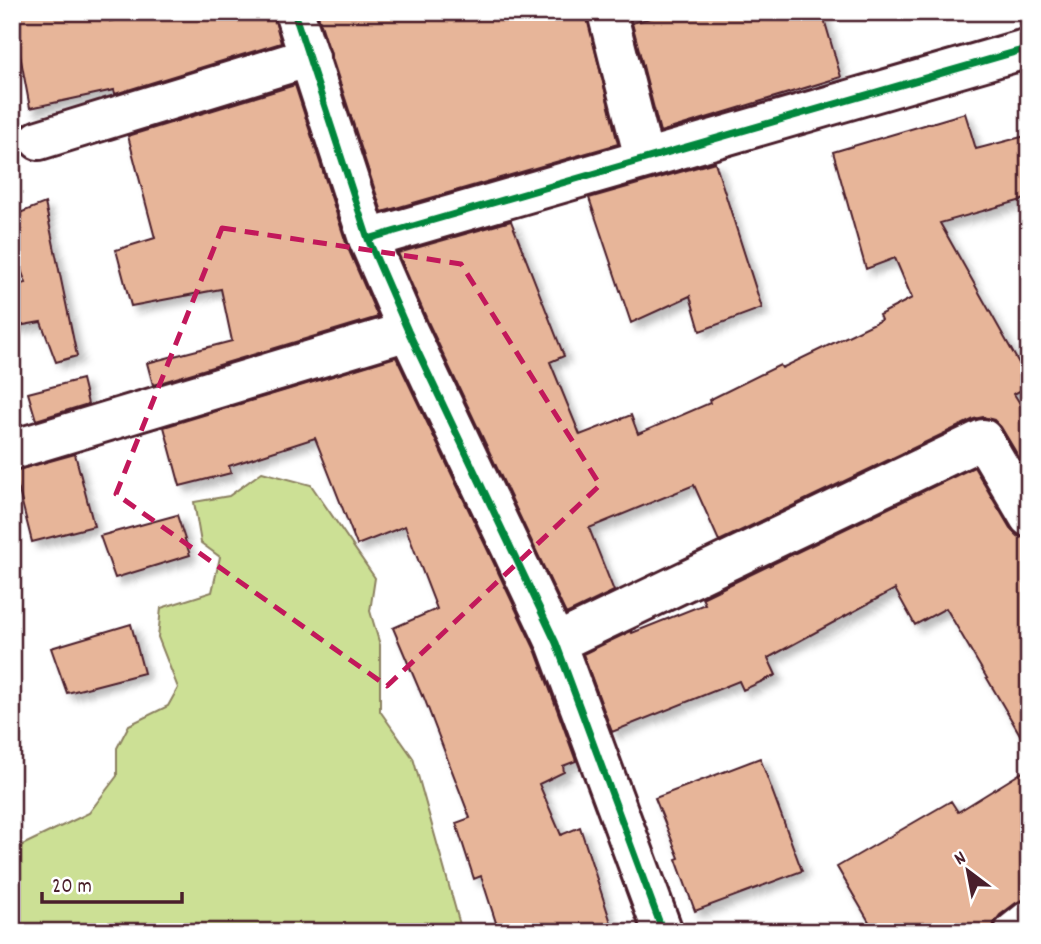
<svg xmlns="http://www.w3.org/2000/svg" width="1041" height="944" font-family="Dekko,sans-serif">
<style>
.green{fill:#cce095;stroke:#8b8060;stroke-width:2}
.building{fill:#e7b599;stroke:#4a1f2b;stroke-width:2;filter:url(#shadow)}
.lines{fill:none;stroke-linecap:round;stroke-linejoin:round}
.street-casing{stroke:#4a1f2b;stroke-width:44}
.street{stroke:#fff;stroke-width:38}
.cycleway-casing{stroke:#fff;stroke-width:11}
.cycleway{stroke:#00873e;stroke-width:7}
.marked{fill:none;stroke:#c2185b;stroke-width:5;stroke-dasharray:14 9;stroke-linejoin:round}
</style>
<defs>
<filter id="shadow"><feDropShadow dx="6" dy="6" stdDeviation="3.5" flood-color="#0004"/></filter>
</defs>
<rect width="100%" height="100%" fill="#fff"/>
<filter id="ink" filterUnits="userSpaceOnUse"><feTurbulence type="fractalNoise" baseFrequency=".0143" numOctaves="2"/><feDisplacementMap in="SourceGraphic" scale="14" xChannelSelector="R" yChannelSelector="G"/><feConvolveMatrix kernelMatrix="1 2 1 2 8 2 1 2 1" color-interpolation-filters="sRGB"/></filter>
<g filter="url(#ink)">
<path class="green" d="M 262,472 L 311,485 L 375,578 L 370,611 L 380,645 L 380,711 L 413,758 L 462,932 L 12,932 L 12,850 L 89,813 L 117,776 L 117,748 L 129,725 L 168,706 L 178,688 L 158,637 L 161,608 L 212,592 L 220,557 L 201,543 L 194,502 L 229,496 Z"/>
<path class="building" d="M 12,12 L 108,12 L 110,21 L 151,12 L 273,12 L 281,43 L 115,94 L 114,90 L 30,108 Z
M 317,12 L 586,12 L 618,144 L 382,212 Z
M 672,12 L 822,12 L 841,77 L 660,132 L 632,23 Z
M 295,85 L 347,246 L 378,317 L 153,385 L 147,363 L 232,341 L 221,289 L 131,306 L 116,250 L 155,238 L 128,136 Z
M 965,113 L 976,149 L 1029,135 L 1029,198 L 940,223 L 1029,381 L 1029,386 L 1014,394 L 1029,418 L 1029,474 L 1001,427 L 994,420 L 983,417 L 974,419 L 719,541 L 694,485 L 589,528 L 614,591 L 566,614 L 428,322 L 398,253 L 511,221 L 564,356 L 550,362 L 580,435 L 631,415 L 638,434 L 710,403 L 709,400 L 780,365 L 782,368 L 881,320 L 879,315 L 912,298 L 895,258 L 866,269 L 833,152 Z
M 715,162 L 762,308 L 700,331 L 690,296 L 631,323 L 589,198 Z
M 45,203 L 77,356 L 56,362 L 41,322 L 12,327 L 12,286 L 26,283 L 12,246 L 12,216 Z
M 396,357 L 536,652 L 576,761 L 563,766 L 564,772 L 539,784 L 561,835 L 580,827 L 614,932 L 499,932 L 481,876 L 474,879 L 456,823 L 470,818 L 423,695 L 422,696 L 393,628 L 437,609 L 405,526 L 357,545 L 315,438 L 229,466 L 231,473 L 180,486 L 164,427 Z
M 82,379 L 88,404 L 36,420 L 28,393 Z
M 75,454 L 94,526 L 32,542 L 14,471 Z
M 974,467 L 1010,528 L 1018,536 L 1029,539 L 1029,750 L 946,608 L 915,625 L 895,589 L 768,658 L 776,675 L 743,690 L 739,681 L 612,732 L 583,654 L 631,631 L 632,633 L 705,604 L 702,598 Z
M 177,515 L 190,555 L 115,578 L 100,536 Z
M 131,624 L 144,673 L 67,693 L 51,648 Z
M 760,758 L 802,871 L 695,911 L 676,859 L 679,858 L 655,798 Z
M 1029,768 L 1029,899 L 1016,903 L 1000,915 L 994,923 L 993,932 L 875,932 L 837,867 L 951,801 L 958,812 Z"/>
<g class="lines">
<defs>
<path id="street" d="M 294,12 L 368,239 L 408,331 L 556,643 L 663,932
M 607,12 L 644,158
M 39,140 L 310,57
M 368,239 L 1029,48
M 12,450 L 408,331
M 556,643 L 983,439 L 1029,517
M 1014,932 L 1029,920"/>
</defs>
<use href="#street" class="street-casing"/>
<use href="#street" class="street"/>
<defs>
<path id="cycleway" d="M 294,12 L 368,239 L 408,331 L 556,643 L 663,932
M 368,239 L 1029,48"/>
</defs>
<use href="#cycleway" class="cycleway-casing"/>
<use href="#cycleway" class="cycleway"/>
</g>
</g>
<path class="marked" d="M 222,228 L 461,264 L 600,485 L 387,686 L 116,494 Z"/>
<rect width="1041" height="944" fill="none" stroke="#fff" stroke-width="42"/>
<rect x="21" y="21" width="999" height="902" fill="none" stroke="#4a1f2b" stroke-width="2.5" filter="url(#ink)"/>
<g transform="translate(968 871) rotate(328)" stroke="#ffffff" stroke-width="5" paint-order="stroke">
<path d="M0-5L12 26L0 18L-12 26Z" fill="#4a1f2b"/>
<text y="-10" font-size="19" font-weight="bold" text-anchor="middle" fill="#4a1f2b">N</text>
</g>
<path d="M42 892v10h140v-10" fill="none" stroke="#4a1f2b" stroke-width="3.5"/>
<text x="52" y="892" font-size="21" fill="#4a1f2b" stroke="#ffffff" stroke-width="5" paint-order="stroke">20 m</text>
</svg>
